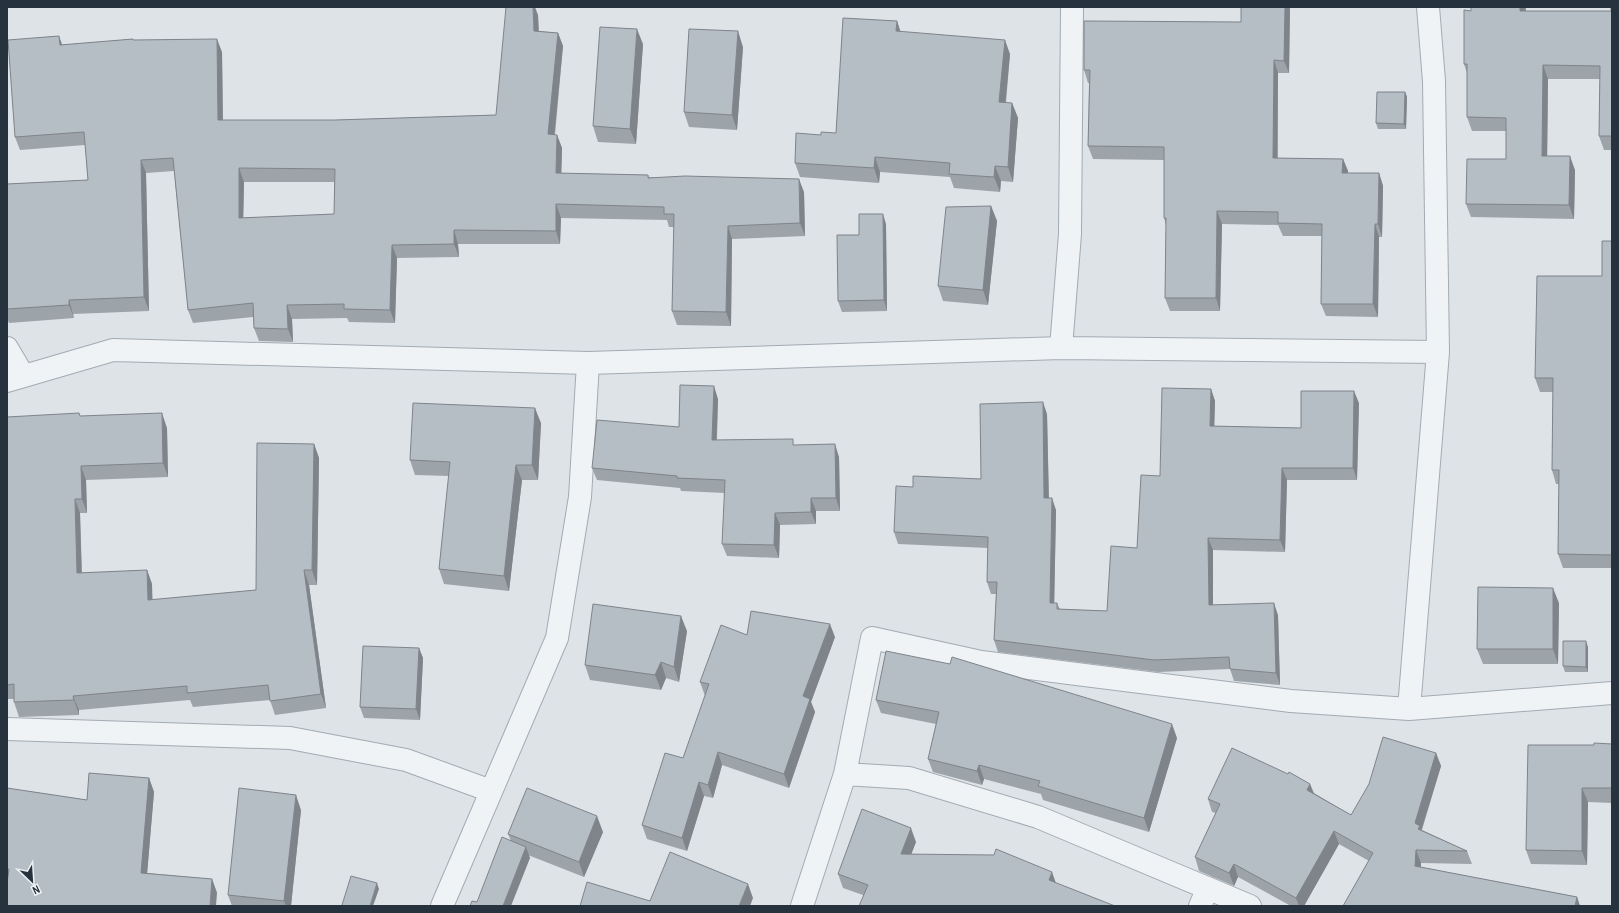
<svg xmlns="http://www.w3.org/2000/svg" width="1619" height="913" font-family="'Archivo Narrow',sans-serif">
<style>
.lines{fill:none;stroke-linecap:round;stroke-linejoin:round}
.minor-casing{stroke:#a3aab2;stroke-width:24}
.minor{stroke:#f0f3f6;stroke-width:22}
.wall{fill:#9ca3a9;fill-rule:evenodd}
.shaded-wall{fill:#7f848a}
.building{fill:#b5bdc5;stroke:#7f848a;fill-rule:evenodd}
</style>
<rect width="100%" height="100%" fill="#dee3e8"/>
<g class="lines">
<defs>
<path id="minor" d="M 7,348 L 23,375
M 1061,348 L 1070,234 L 1072,7
M 7,381 L 113,350 L 588,363 L 1061,348 L 1438,352
M 1409,709 L 1438,352 L 1434,81 L 1428,7
M 7,729 L 290,738 L 406,760 L 491,791
M 845,774 L 909,778 L 1038,817 L 1250,906
M 442,906 L 557,638 L 580,497 L 588,363
M 802,906 L 845,774 L 872,638 L 981,662 L 1291,701 L 1409,709 L 1612,693
M 1200,906 L 1208,888"/>
</defs>
<use href="#minor" class="minor-casing"/>
<use href="#minor" class="minor"/>
</g>
<path class="wall" d="M 1290,7 L 1289,73 L 1278,73 L 1278,158 L 1343,159 L 1348,171 L 1348,173 L 1379,173 L 1383,186 L 1382,237 L 1379,237 L 1378,317 L 1326,316 L 1321,304 L 1322,236 L 1283,236 L 1278,225 L 1222,224 L 1220,311 L 1170,311 L 1165,298 L 1166,225 L 1164,218 L 1164,160 L 1093,159 L 1088,146 L 1089,83 L 1088,83 L 1084,70 Z
M 1612,7 L 1612,150 L 1604,150 L 1599,136 L 1600,79 L 1548,79 L 1547,156 L 1575,170 L 1574,219 L 1471,217 L 1466,204 L 1506,159 L 1506,131 L 1472,131 L 1467,117 L 1467,73 L 1464,64 L 1471,11 L 1611,11 Z
M 538,15 L 539,31 L 558,33 L 563,46 L 555,135 L 557,135 L 562,148 L 561,173 L 648,175 L 649,177 L 804,192 L 805,236 L 732,239 L 731,326 L 677,325 L 672,311 L 674,227 L 669,227 L 667,220 L 561,218 L 560,244 L 458,244 L 459,257 L 397,258 L 395,323 L 349,322 L 347,318 L 292,319 L 293,342 L 259,341 L 254,328 L 253,317 L 193,323 L 188,310 L 174,171 L 146,173 L 149,311 L 73,314 L 74,318 L 9,323 L 7,318 L 7,184 L 88,180 L 85,145 L 20,150 L 15,137 L 59,36 L 62,45 L 133,39 L 134,40 L 222,52 L 223,120 L 335,120 L 496,115 ZM 244,182 L 334,182 L 334,214 L 243,218 Z
M 897,21 L 900,31 L 1010,54 L 1006,103 L 1012,103 L 1018,118 L 1013,182 L 1001,181 L 1000,192 L 954,188 L 950,177 L 880,172 L 879,183 L 800,177 L 795,163 L 821,135 L 836,133 Z
M 643,44 L 636,144 L 598,142 L 593,126 Z
M 743,47 L 737,130 L 689,127 L 684,112 Z
M 1405,92 L 1407,97 L 1406,129 L 1378,129 L 1376,123 Z
M 991,206 L 997,221 L 988,305 L 943,301 L 938,286 Z
M 886,224 L 887,311 L 842,312 L 838,301 L 859,235 Z
M 1612,241 L 1612,568 L 1563,568 L 1558,554 L 1559,484 L 1556,484 L 1552,470 L 1553,392 L 1540,392 L 1535,378 L 1602,276 Z
M 1211,389 L 1215,401 L 1214,426 L 1301,428 L 1359,403 L 1357,480 L 1287,480 L 1285,552 L 1213,550 L 1213,605 L 1278,615 L 1280,685 L 1234,681 L 1230,669 L 1158,672 L 998,652 L 994,640 L 996,594 L 991,594 L 987,582 L 988,548 L 898,544 L 894,532 L 913,487 L 981,479 L 1047,414 L 1049,498 L 1056,510 L 1054,603 L 1057,603 L 1060,609 L 1107,611 L 1137,548 L 1160,476 Z
M 718,399 L 717,440 L 795,445 L 839,457 L 840,511 L 816,511 L 816,524 L 780,525 L 779,558 L 727,556 L 722,544 L 725,493 L 681,491 L 680,488 L 597,480 L 592,468 L 679,427 Z
M 81,416 L 167,428 L 168,477 L 86,480 L 87,513 L 80,513 L 82,573 L 147,570 L 152,584 L 152,600 L 256,590 L 314,444 L 319,458 L 317,585 L 309,585 L 326,708 L 275,715 L 270,700 L 193,707 L 190,700 L 79,710 L 79,715 L 19,717 L 14,702 L 14,699 L 7,699 L 7,417 Z
M 541,423 L 538,480 L 522,480 L 509,591 L 444,584 L 439,569 L 449,476 L 415,475 L 410,460 Z
M 1559,603 L 1558,664 L 1483,664 L 1477,649 Z
M 687,631 L 679,682 L 666,678 L 661,690 L 590,680 L 585,665 Z
M 747,635 L 835,637 L 811,702 L 815,712 L 789,788 L 722,765 L 713,798 L 704,796 L 687,851 L 647,839 L 642,825 L 683,758 L 705,696 L 700,682 Z
M 1588,647 L 1588,672 L 1565,672 L 1563,666 Z
M 419,648 L 423,658 L 420,720 L 364,718 L 360,707 Z
M 876,700 L 1177,738 L 1149,832 L 1043,800 L 1041,794 L 984,779 L 982,785 L 933,772 L 928,759 L 936,724 L 881,713 Z
M 1612,744 L 1612,803 L 1588,802 L 1587,865 L 1531,864 L 1526,850 L 1594,745 Z
M 1436,753 L 1441,766 L 1422,830 L 1467,851 L 1472,864 L 1421,863 L 1421,867 L 1577,897 L 1580,906 L 1343,906 L 1369,861 L 1339,844 L 1304,906 L 1291,906 L 1238,877 L 1234,886 L 1199,871 L 1195,857 L 1216,813 L 1212,812 L 1208,799 L 1288,774 L 1310,784 L 1314,793 L 1351,815 Z
M 149,778 L 154,792 L 147,873 L 212,879 L 217,893 L 7,882 L 7,788 L 87,800 Z
M 301,810 L 291,906 L 232,906 L 228,895 Z
M 603,832 L 584,877 L 528,855 L 530,858 L 477,902 L 511,841 L 508,834 Z
M 916,842 L 911,854 L 1052,872 L 863,895 L 843,888 L 838,874 Z"/>
<path class="shaded-wall" d="M 533,7 L 535,7 L 538,15 L 539,44 L 534,31 Z
M 1285,7 L 1290,7 L 1289,73 L 1284,61 Z
M 1520,7 L 1526,7 L 1525,24 L 1520,11 Z
M 897,21 L 902,36 L 896,31 Z
M 637,29 L 643,44 L 636,144 L 630,129 Z
M 738,31 L 743,47 L 737,130 L 732,115 Z
M 558,33 L 563,46 L 553,148 L 548,134 Z
M 59,36 L 64,50 L 60,45 Z
M 217,39 L 222,52 L 223,134 L 218,120 Z
M 1005,40 L 1010,54 L 1004,117 L 999,102 Z
M 1274,60 L 1278,73 L 1277,171 L 1273,158 Z
M 1543,65 L 1548,79 L 1547,170 L 1542,156 Z
M 1405,92 L 1407,97 L 1406,129 L 1404,124 Z
M 1012,103 L 1018,118 L 1013,182 L 1008,167 Z
M 557,135 L 562,148 L 561,186 L 556,173 Z
M 1570,156 L 1575,170 L 1574,219 L 1569,205 Z
M 875,157 L 880,172 L 879,183 L 874,168 Z
M 1343,159 L 1348,171 L 1347,186 L 1342,173 Z
M 141,160 L 146,173 L 149,311 L 144,297 Z
M 995,166 L 1001,181 L 1000,192 L 994,177 Z
M 239,168 L 244,182 L 243,231 L 239,218 Z
M 1379,173 L 1383,186 L 1382,237 L 1378,224 Z
M 799,179 L 804,192 L 805,236 L 800,223 Z
M 556,204 L 561,218 L 560,244 L 556,231 Z
M 991,206 L 997,221 L 988,305 L 983,290 Z
M 1217,211 L 1222,224 L 1220,311 L 1216,298 Z
M 883,214 L 886,224 L 887,311 L 884,300 Z
M 1375,224 L 1379,237 L 1378,317 L 1373,304 Z
M 728,226 L 732,239 L 731,326 L 726,312 Z
M 454,230 L 458,244 L 459,257 L 454,244 Z
M 392,245 L 397,258 L 395,323 L 390,310 Z
M 69,300 L 73,314 L 74,318 L 69,305 Z
M 287,305 L 292,319 L 293,342 L 288,329 Z
M 714,386 L 718,399 L 716,453 L 712,440 Z
M 1211,389 L 1215,401 L 1214,438 L 1210,426 Z
M 1354,391 L 1359,403 L 1357,480 L 1353,468 Z
M 1043,402 L 1047,414 L 1049,510 L 1044,498 Z
M 535,408 L 541,423 L 538,480 L 532,465 Z
M 162,413 L 167,428 L 168,477 L 163,463 Z
M 314,444 L 319,458 L 317,585 L 312,570 Z
M 835,444 L 839,457 L 840,511 L 836,498 Z
M 516,465 L 522,480 L 509,591 L 504,576 Z
M 81,466 L 86,480 L 87,513 L 82,499 Z
M 1282,468 L 1287,480 L 1285,552 L 1280,540 Z
M 811,498 L 816,511 L 816,524 L 811,512 Z
M 1052,498 L 1056,510 L 1054,615 L 1050,603 Z
M 75,499 L 80,513 L 82,588 L 77,573 Z
M 775,513 L 780,525 L 779,558 L 774,545 Z
M 1208,538 L 1213,550 L 1213,617 L 1209,605 Z
M 147,570 L 152,584 L 153,615 L 148,600 Z
M 304,570 L 309,585 L 326,708 L 321,694 Z
M 1553,588 L 1559,603 L 1558,664 L 1553,649 Z
M 1274,603 L 1278,615 L 1280,685 L 1276,673 Z
M 681,616 L 687,631 L 679,682 L 674,667 Z
M 830,624 L 835,637 L 811,702 L 815,712 L 789,788 L 784,774 L 803,696 Z
M 1586,641 L 1588,647 L 1588,672 L 1586,667 Z
M 419,648 L 423,658 L 420,720 L 416,709 Z
M 661,662 L 666,678 L 661,690 L 655,675 Z
M 73,696 L 79,710 L 79,715 L 74,700 Z
M 1172,724 L 1177,738 L 1149,832 L 1144,818 Z
M 718,752 L 722,765 L 713,798 L 708,785 Z
M 1436,753 L 1441,766 L 1421,831 L 1425,839 L 1415,823 Z
M 979,765 L 984,779 L 982,785 L 977,771 Z
M 149,778 L 154,792 L 146,887 L 141,873 Z
M 699,782 L 704,796 L 687,851 L 682,838 Z
M 1310,784 L 1315,797 L 1307,790 Z
M 1582,788 L 1588,802 L 1587,865 L 1582,851 Z
M 296,795 L 301,810 L 291,906 L 286,906 L 284,901 Z
M 597,816 L 603,832 L 584,877 L 579,862 Z
M 911,828 L 916,842 L 906,868 L 901,854 Z
M 1334,831 L 1339,844 L 1304,906 L 1299,906 L 1296,898 Z
M 526,847 L 530,858 L 511,906 L 503,906 Z
M 1416,850 L 1421,863 L 1420,879 L 1415,866 Z
M 1234,864 L 1238,877 L 1234,886 L 1229,873 Z
M 1052,872 L 1057,886 L 1049,880 Z
M 212,879 L 217,893 L 216,906 L 210,906 Z
M 377,883 L 379,889 L 373,906 L 370,906 Z
M 748,884 L 753,898 L 750,906 L 739,906 Z
M 1577,897 L 1580,906 L 1575,906 Z"/>
<path class="building" d="M 506,7 L 533,7 L 534,31 L 558,33 L 548,134 L 557,135 L 556,173 L 648,175 L 648,178 L 685,176 L 799,179 L 800,223 L 728,226 L 726,312 L 672,311 L 674,214 L 664,214 L 664,207 L 556,204 L 556,231 L 454,230 L 454,244 L 392,245 L 390,310 L 344,309 L 344,304 L 287,305 L 288,329 L 254,328 L 253,303 L 188,310 L 173,158 L 141,160 L 144,297 L 69,300 L 69,305 L 7,309 L 7,184 L 88,180 L 84,132 L 15,137 L 8,40 L 59,36 L 60,45 L 133,39 L 133,40 L 217,39 L 218,120 L 335,120 L 496,115 ZM 239,168 L 335,169 L 334,214 L 239,218 Z
M 1241,7 L 1285,7 L 1284,61 L 1274,60 L 1273,158 L 1343,159 L 1342,173 L 1379,173 L 1378,224 L 1375,224 L 1373,304 L 1321,304 L 1322,224 L 1278,223 L 1278,212 L 1217,211 L 1216,298 L 1165,298 L 1166,218 L 1164,218 L 1164,147 L 1088,146 L 1090,70 L 1084,70 L 1084,21 L 1241,22 Z
M 1471,7 L 1520,7 L 1520,11 L 1611,11 L 1611,7 L 1612,7 L 1612,136 L 1599,136 L 1600,66 L 1543,65 L 1542,156 L 1570,156 L 1569,205 L 1466,204 L 1467,159 L 1506,159 L 1506,118 L 1467,117 L 1467,64 L 1464,64 L 1464,10 L 1471,11 Z
M 843,18 L 897,21 L 896,31 L 1005,40 L 999,102 L 1012,103 L 1008,167 L 995,166 L 994,177 L 949,174 L 950,163 L 875,157 L 874,168 L 795,163 L 796,133 L 821,135 L 821,132 L 836,133 Z
M 600,27 L 637,29 L 630,129 L 593,126 Z
M 689,29 L 738,31 L 732,115 L 684,112 Z
M 1377,92 L 1405,92 L 1404,124 L 1376,123 Z
M 991,206 L 983,290 L 938,286 L 946,207 Z
M 859,214 L 883,214 L 884,300 L 838,301 L 837,235 L 859,235 Z
M 1602,241 L 1612,241 L 1612,555 L 1558,554 L 1559,470 L 1552,470 L 1553,378 L 1535,378 L 1537,276 L 1602,276 Z
M 680,385 L 714,386 L 712,440 L 793,439 L 793,445 L 835,444 L 836,498 L 811,498 L 811,512 L 775,513 L 774,545 L 722,544 L 725,480 L 677,478 L 677,476 L 592,468 L 597,420 L 679,427 Z
M 1162,388 L 1211,389 L 1210,426 L 1301,428 L 1301,391 L 1354,391 L 1353,468 L 1282,468 L 1280,540 L 1208,538 L 1209,605 L 1274,603 L 1276,673 L 1230,669 L 1229,657 L 1154,660 L 994,640 L 997,582 L 987,582 L 988,537 L 894,532 L 896,486 L 913,487 L 913,476 L 981,479 L 980,404 L 1043,402 L 1044,498 L 1052,498 L 1050,603 L 1057,603 L 1057,609 L 1107,611 L 1111,546 L 1137,548 L 1141,475 L 1160,476 Z
M 413,403 L 535,408 L 532,465 L 516,465 L 504,576 L 439,569 L 450,462 L 410,460 Z
M 79,413 L 80,416 L 162,413 L 163,463 L 81,466 L 82,499 L 75,499 L 77,573 L 147,570 L 148,600 L 256,590 L 257,443 L 314,444 L 312,570 L 304,570 L 321,694 L 270,701 L 268,685 L 187,693 L 187,686 L 73,696 L 74,700 L 14,702 L 14,684 L 7,685 L 7,417 Z
M 1478,587 L 1553,588 L 1553,649 L 1477,649 Z
M 593,604 L 681,616 L 674,667 L 661,662 L 655,675 L 585,665 Z
M 751,611 L 830,624 L 803,696 L 810,699 L 784,774 L 718,752 L 708,785 L 699,782 L 682,838 L 642,825 L 665,753 L 683,758 L 709,684 L 700,682 L 721,625 L 747,635 Z
M 1563,641 L 1586,641 L 1586,667 L 1563,666 Z
M 363,646 L 419,648 L 416,709 L 360,707 Z
M 886,651 L 950,664 L 952,657 L 1172,724 L 1144,818 L 1038,786 L 1040,781 L 979,765 L 977,771 L 928,759 L 939,712 L 876,700 Z
M 1383,737 L 1436,753 L 1415,823 L 1420,826 L 1418,829 L 1467,851 L 1416,850 L 1415,866 L 1577,897 L 1575,906 L 1343,906 L 1373,853 L 1334,831 L 1296,898 L 1234,864 L 1229,873 L 1195,857 L 1220,804 L 1208,799 L 1232,748 L 1288,774 L 1289,772 L 1310,784 L 1307,790 L 1351,815 L 1369,784 Z
M 1594,743 L 1612,744 L 1612,788 L 1582,788 L 1582,851 L 1526,850 L 1528,745 L 1594,745 Z
M 89,773 L 149,778 L 141,873 L 212,879 L 210,906 L 7,906 L 7,883 L 9,869 L 7,869 L 7,788 L 87,800 Z
M 239,788 L 296,795 L 284,901 L 228,895 Z
M 527,788 L 597,816 L 579,862 L 508,834 Z
M 862,809 L 911,828 L 901,854 L 994,855 L 996,849 L 1052,872 L 1049,880 L 1115,906 L 859,906 L 868,885 L 838,874 Z
M 502,837 L 526,847 L 503,906 L 470,906 L 472,901 L 477,902 Z
M 670,852 L 748,884 L 739,906 L 580,906 L 587,882 L 650,901 Z
M 351,876 L 377,883 L 370,906 L 345,906 L 342,905 Z"/>
<rect width="1619" height="913" fill="none" stroke="#27323f" stroke-width="16"/>
<g transform="translate(32 881) rotate(155)" stroke="#edf2f5" stroke-width="3" paint-order="stroke">
<path d="M0-3L7 15L0 10L-7 15Z" fill="#27323f"/>
<text y="-6" font-size="11" font-weight="bold" text-anchor="middle" fill="#27323f">N</text>
</g>
</svg>
